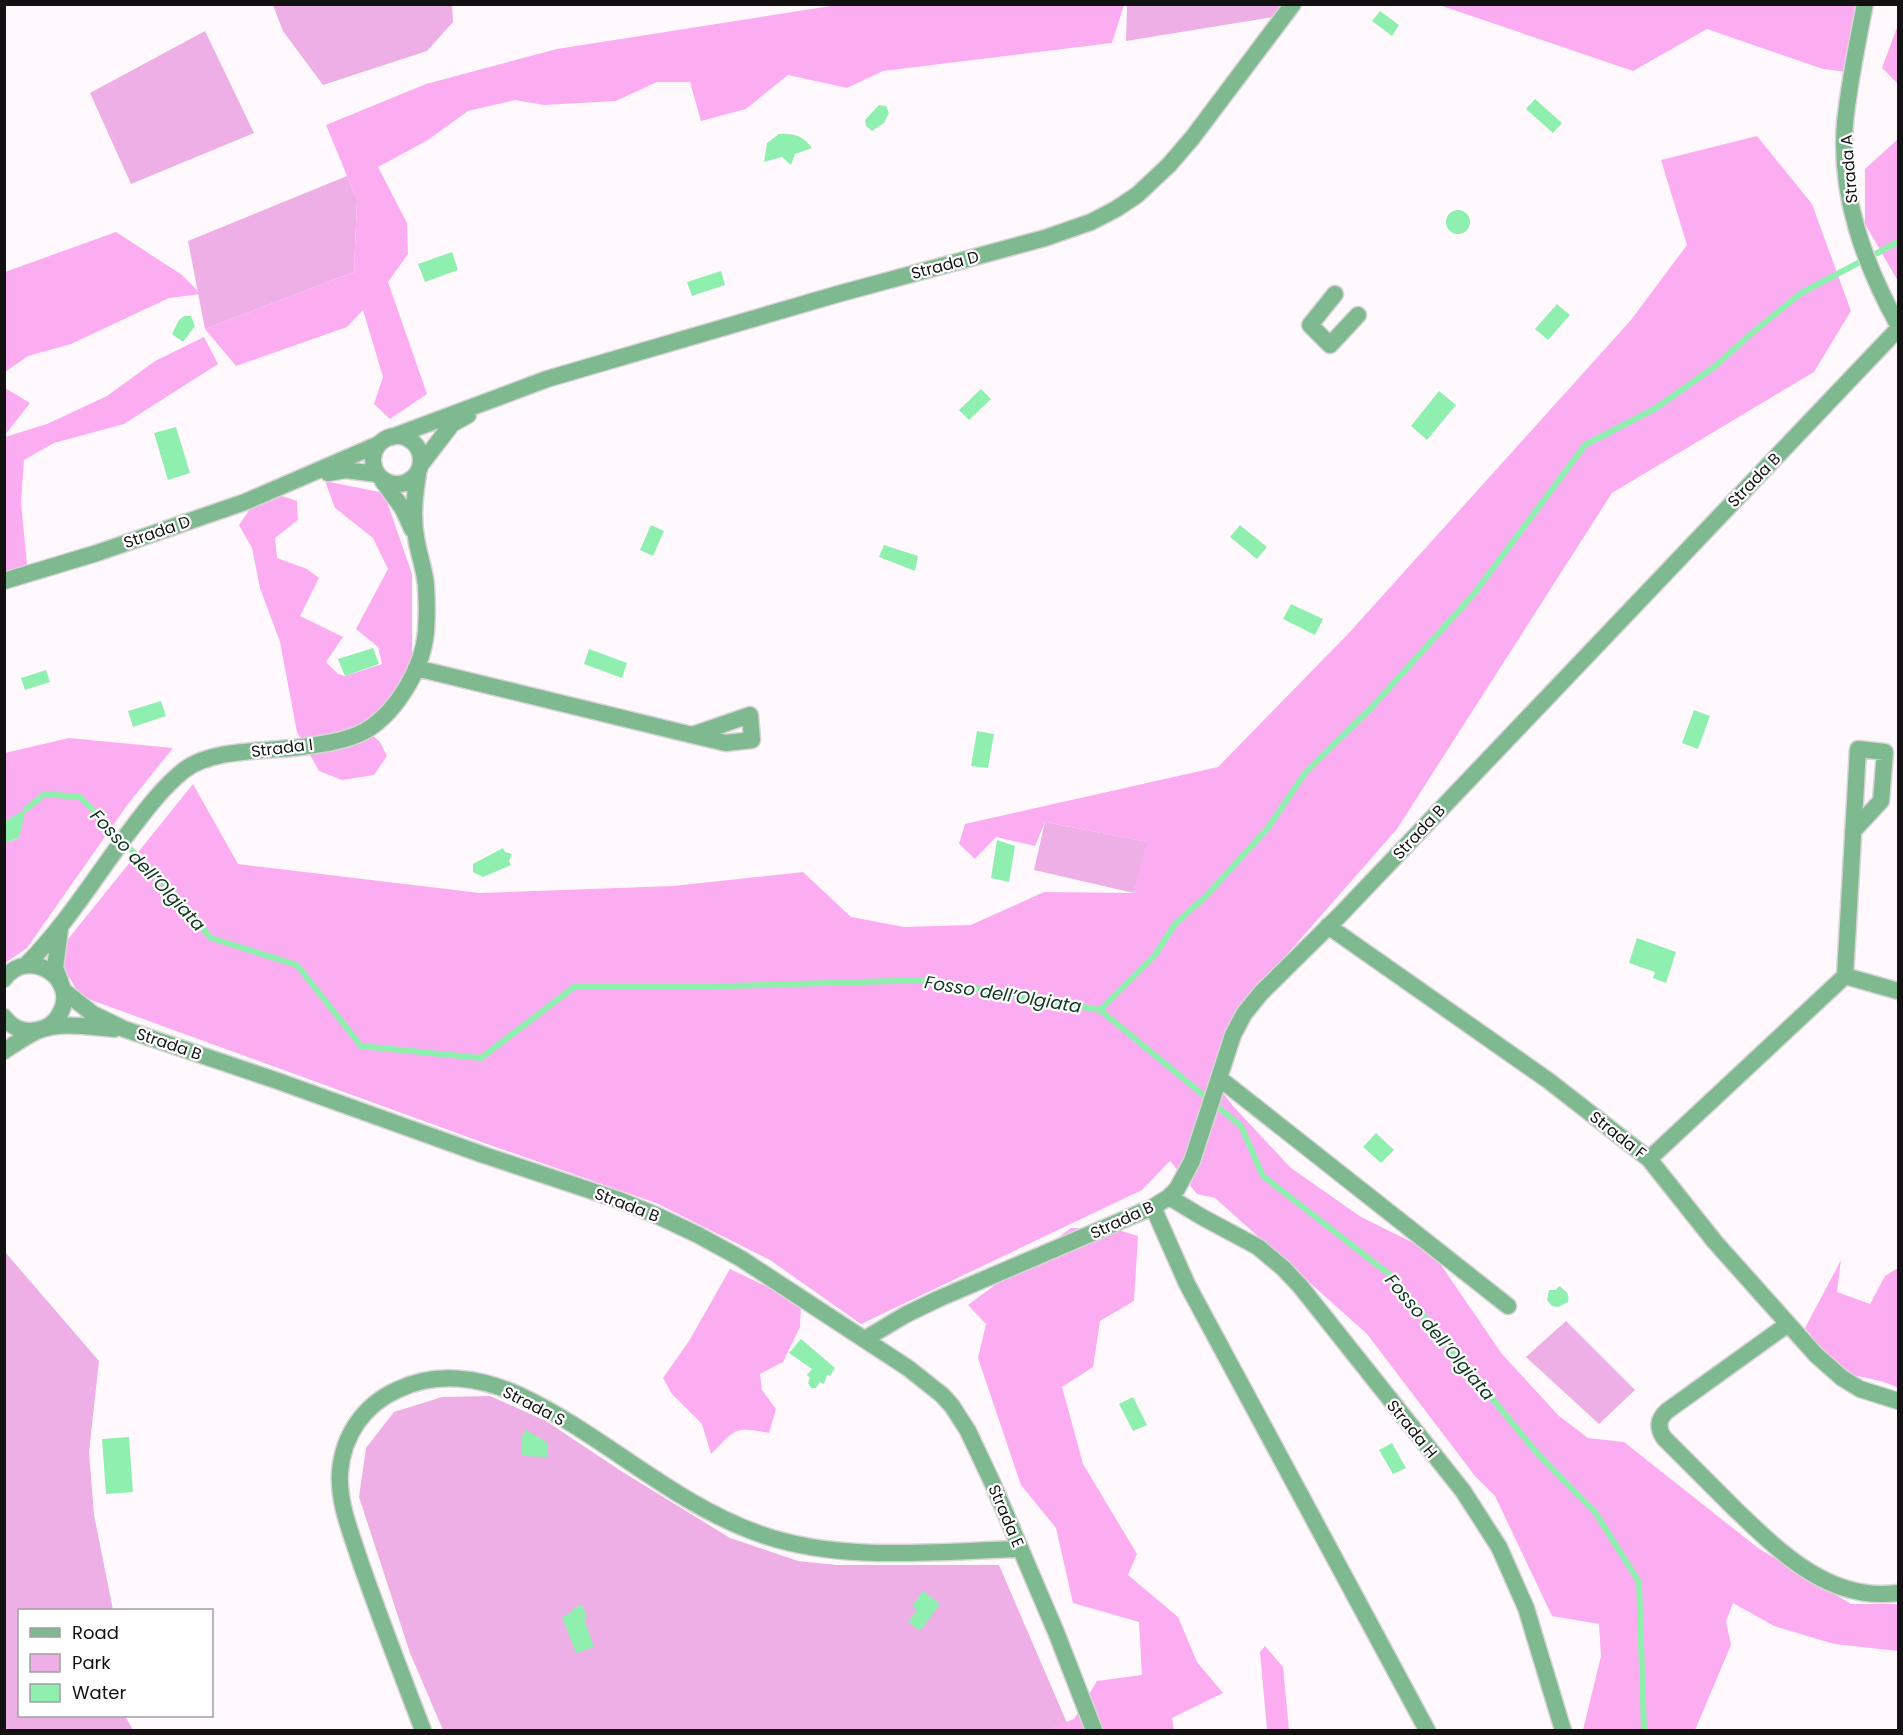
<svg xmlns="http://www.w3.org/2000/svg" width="1903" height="1735" font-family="Poppins,sans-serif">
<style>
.green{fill:#edafe5}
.forest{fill:#fcadf2}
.water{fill:#8fefaf}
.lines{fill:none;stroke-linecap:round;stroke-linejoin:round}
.stream{stroke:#8fefaf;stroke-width:6}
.minor-casing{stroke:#d9d4d8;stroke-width:19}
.minor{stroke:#7fb990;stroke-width:16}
.labels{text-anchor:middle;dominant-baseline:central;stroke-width:4.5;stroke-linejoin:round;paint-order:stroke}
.street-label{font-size:16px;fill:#141113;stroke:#fff}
.water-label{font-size:18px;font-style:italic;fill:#0f381f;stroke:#fff}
</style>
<rect width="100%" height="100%" fill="#fff9fe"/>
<path class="green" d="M 273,5 L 452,5 L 453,22 L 427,51 L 323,85 L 283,31 Z
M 1127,5 L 1286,5 L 1279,16 L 1126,41 Z
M 205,31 L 254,133 L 131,184 L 90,93 Z
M 347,176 L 357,200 L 354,272 L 205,329 L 188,241 Z
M 1045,822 L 1148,842 L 1134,893 L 1034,870 Z
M 5,1252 L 99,1361 L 89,1452 L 94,1515 L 113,1610 L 20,1610 L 20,1716 L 125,1716 L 133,1730 L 5,1730 Z
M 1566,1321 L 1635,1390 L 1599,1424 L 1526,1357 Z
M 490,1396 L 546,1421 L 621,1471 L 730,1538 L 798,1561 L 837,1565 L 999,1565 L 1070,1730 L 443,1730 L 410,1653 L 359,1497 L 366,1448 L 394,1412 L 442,1397 Z"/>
<path class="forest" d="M 837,5 L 1124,5 L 1112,43 L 883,71 L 847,88 L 788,75 L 746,109 L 701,121 L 690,82 L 657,82 L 616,101 L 544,105 L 515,100 L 468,111 L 428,140 L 378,167 L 407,223 L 408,254 L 388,282 L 427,394 L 390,419 L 374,404 L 383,377 L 363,310 L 347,327 L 236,366 L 205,329 L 354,272 L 357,200 L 326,125 L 426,84 L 557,49 Z
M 1439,5 L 1864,5 L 1848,72 L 1823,69 L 1707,29 L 1633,71 Z
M 1898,25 L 1898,84 L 1882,68 Z
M 1757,136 L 1812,204 L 1851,311 L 1814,372 L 1612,493 L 1397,829 L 1233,1016 L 1210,1076 L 1233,1106 L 1291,1168 L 1361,1217 L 1432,1252 L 1502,1354 L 1559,1416 L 1588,1438 L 1624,1442 L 1758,1548 L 1851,1604 L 1898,1604 L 1898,1651 L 1834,1644 L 1774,1626 L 1733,1603 L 1726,1621 L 1731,1645 L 1695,1730 L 1583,1730 L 1601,1656 L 1599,1624 L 1552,1616 L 1495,1496 L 1475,1476 L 1367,1334 L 1215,1198 L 1197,1194 L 1170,1161 L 1142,1190 L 861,1324 L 770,1260 L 656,1203 L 487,1144 L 80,996 L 56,954 L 193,784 L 238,864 L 480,893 L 673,886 L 803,872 L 851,917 L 904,927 L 971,925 L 1044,892 L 1134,893 L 1147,842 L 1045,822 L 1035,846 L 996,837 L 975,859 L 959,844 L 965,824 L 1218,767 L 1348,634 L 1631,320 L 1687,245 L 1661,160 Z
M 1898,139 L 1898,281 L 1865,224 L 1865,169 Z
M 116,232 L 182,275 L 201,294 L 169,298 L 71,344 L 28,356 L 5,372 L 5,272 Z
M 204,337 L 218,364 L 124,424 L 54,443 L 24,460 L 21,503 L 28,574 L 5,581 L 5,437 L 47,424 L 107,396 L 155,361 Z
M 5,388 L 30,403 L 5,435 Z
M 325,481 L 384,493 L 412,574 L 412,658 L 409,672 L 370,733 L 380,742 L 387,756 L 374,775 L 342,780 L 319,771 L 297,732 L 280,642 L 260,588 L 252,548 L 239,525 L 250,509 L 273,493 L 297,501 L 298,520 L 275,538 L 277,558 L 307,569 L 319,578 L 300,616 L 343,637 L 326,662 L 338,674 L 345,676 L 382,664 L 378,647 L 356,629 L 388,569 L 373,538 L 335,508 Z
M 69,738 L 173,748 L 128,804 L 27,948 L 5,963 L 5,843 L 19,838 L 25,810 L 5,821 L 5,753 Z
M 1071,1228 L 1115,1229 L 1138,1236 L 1134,1301 L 1100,1321 L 1093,1367 L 1062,1387 L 1083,1464 L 1137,1554 L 1128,1575 L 1178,1617 L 1197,1662 L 1223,1693 L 1172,1718 L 1174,1730 L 1045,1730 L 1074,1719 L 1097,1681 L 1142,1675 L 1139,1622 L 1073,1603 L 1056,1528 L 1021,1485 L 978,1358 L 986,1324 L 968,1305 Z
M 1841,1260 L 1837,1292 L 1870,1304 L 1885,1276 L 1898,1268 L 1898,1388 C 1884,1380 1869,1379 1853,1375 C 1836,1370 1816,1341 1805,1328 Z
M 730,1269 L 801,1303 L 800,1327 L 783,1362 L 760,1374 L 762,1390 L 776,1409 L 769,1433 C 732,1426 737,1429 711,1454 L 702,1424 L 672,1394 L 663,1378 L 689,1341 Z
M 1265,1646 L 1283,1667 L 1289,1730 L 1267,1730 L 1260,1652 Z"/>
<path class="water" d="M 1380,11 L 1399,25 L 1392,36 L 1372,21 Z
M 1535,99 L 1562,123 L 1553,133 L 1526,109 Z
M 879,105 L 886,106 L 889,113 L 884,123 L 872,131 L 866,126 L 865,120 Z
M 779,134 C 794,133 803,136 812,148 L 795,154 L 791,165 L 782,157 L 764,162 L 767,143 Z
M1446 222a12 12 0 1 1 24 0a12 12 0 1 1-24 0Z
M 452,252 L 458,270 L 425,282 L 418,264 Z
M 721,271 L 725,285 L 692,296 L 687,282 Z
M 1557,304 L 1570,315 L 1548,340 L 1535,329 Z
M 184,316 L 191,316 L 195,326 L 183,342 L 172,334 L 179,320 Z
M 981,389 L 991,399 L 969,420 L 959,410 Z
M 1439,391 L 1456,405 L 1427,440 L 1411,426 Z
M 176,427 L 190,473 L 168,480 L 154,433 Z
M 651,525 L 664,531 L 653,556 L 640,550 Z
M 1240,525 L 1267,547 L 1257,559 L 1230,537 Z
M 884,545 L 918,556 L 915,571 L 879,557 Z
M 1291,604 L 1323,619 L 1315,635 L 1283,619 Z
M 373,648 L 379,664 L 345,676 L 338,659 Z
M 589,649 L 627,663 L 622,678 L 584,664 Z
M 46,670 L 50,682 L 25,690 L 21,678 Z
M 161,701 L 166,716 L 133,727 L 128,711 Z
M 1694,710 L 1710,716 L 1698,749 L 1682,743 Z
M 977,731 L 994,734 L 988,768 L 971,766 Z
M 26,809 L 19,838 L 5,843 L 5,821 Z
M 997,840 L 1015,846 L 1009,882 L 991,878 Z
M 503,848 L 505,852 L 512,854 L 509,861 L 511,865 L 483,877 L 473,872 L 473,864 Z
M 1637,938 L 1676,952 L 1666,983 L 1653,978 L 1655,972 L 1629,963 Z
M 1376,1133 L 1394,1150 L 1381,1163 L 1363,1147 Z
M 1560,1286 C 1565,1292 1570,1292 1568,1302 L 1558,1307 L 1552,1306 L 1547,1300 L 1549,1290 L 1556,1290 L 1557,1288 Z
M 801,1339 L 835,1368 L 830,1376 L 827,1375 L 824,1384 L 820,1382 L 816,1388 L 811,1388 L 808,1383 L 810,1378 L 807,1375 L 812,1369 L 789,1353 Z
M 1133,1397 L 1147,1425 L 1133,1431 L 1119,1404 Z
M 526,1430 L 548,1443 L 548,1457 L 522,1456 L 522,1436 Z
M 129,1437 L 133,1492 L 106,1494 L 102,1439 Z
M 1392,1443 L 1406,1468 L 1393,1474 L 1379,1450 Z
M 923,1591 L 940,1604 L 920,1631 L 908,1622 L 917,1610 L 912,1606 Z
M 582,1605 L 587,1617 L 584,1619 L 594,1647 L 576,1653 L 562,1617 L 572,1612 L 572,1609 Z"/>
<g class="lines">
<path class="stream" d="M 26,809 L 45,794 L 80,797 L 171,891 L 211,938 L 297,965 L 361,1046 L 481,1058 L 574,987 L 698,987 L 926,980 L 1100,1010 L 1241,1126 L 1263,1176 L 1389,1274 L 1538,1454 L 1595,1512 L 1639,1582 L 1644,1730
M 1100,1010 L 1155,955 L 1175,924 L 1206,896 L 1267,829 L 1305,773 L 1371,708 L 1473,595 L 1585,445 L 1656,408 L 1714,367 L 1752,333 L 1801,293 L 1898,242"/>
<defs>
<path id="minor" d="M 1865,4 C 1857,44 1849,83 1845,123 C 1839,195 1864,263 1898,325
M 1335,294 L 1310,325 L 1330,345 L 1358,315
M373 460a24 24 0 1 1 48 0a24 24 0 1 1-48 0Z
M 392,437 L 547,379 L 838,294 L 1045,238 L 1091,222 L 1116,209 L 1137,195 L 1169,165 L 1193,137 L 1293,4
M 422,463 L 452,424 L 468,415
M 328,473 L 346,470 L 377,474
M 382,480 L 403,509 L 412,529
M 4,581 L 97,553 L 245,502 L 379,444
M 416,668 L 692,735 L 726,743 L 752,740 L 750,715 L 692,735
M 1853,831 L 1881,801 L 1885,752 L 1858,749 L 1845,976 L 1898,991
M 1328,926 L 1549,1081 L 1649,1159 L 1715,1242 L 1816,1355 L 1842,1378 L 1860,1389 L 1898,1401
M 26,965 C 66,925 95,877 129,832 C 145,811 162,788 183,771 C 209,750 260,751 293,748 C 315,745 338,743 359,734 C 394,718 423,669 426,631 C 427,617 427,601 426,586 C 425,570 418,553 416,537 C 412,516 415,494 418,474
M 4,979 C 29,945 81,980 59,1015 C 55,1023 46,1029 37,1030 C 24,1033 12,1028 4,1017
M 60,980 L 55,968 L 60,929
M 64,991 L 93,1014 L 124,1029 L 275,1080 L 481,1154 L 619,1200 L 658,1216 L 698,1235 L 740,1258 L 908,1368 L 942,1395 L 952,1406 L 968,1431 L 992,1482 L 1056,1632 L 1094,1730
M 4,1051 C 15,1044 26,1036 37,1031 C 61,1021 90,1027 114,1029
M 1219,1078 L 1508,1306
M 1649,1159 L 1845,976
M 1169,1197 L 1202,1217 L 1258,1247 L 1283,1268 L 1300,1286 L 1463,1491 L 1499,1547 L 1526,1608 L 1563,1730
M 1153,1207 L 1187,1284 L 1427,1730
M 1788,1324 L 1667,1411 C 1658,1419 1657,1428 1664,1438 C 1688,1462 1712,1486 1736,1510 C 1781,1553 1830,1602 1898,1593
M 865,1339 L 905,1315 L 938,1299 L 1153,1207 L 1169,1197 L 1177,1189 L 1192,1161 L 1233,1035 L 1244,1014 L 1261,993 L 1341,914 L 1898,329
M 423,1730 C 401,1673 379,1616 359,1558 C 350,1530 338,1502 340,1472 C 343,1435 364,1405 397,1390 C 436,1371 480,1377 519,1395 C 603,1434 671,1503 760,1534 C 842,1563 935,1551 1021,1549"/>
</defs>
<use href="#minor" class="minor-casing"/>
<use href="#minor" class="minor"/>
</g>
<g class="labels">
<g class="street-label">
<text transform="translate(1849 169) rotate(-95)">Strada A</text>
<text transform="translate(945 265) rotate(-15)">Strada D</text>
<text transform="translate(1754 480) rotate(-46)">Strada B</text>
<text transform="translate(157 532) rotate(-19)">Strada D</text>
<text transform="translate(282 748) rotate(-7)">Strada I</text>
<text transform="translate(1419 832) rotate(-47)">Strada B</text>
<text transform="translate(169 1044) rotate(19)">Strada B</text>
<text transform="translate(1618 1135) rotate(38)">Strada F</text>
<text transform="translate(627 1205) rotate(21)">Strada B</text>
<text transform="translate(1122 1220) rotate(-25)">Strada B</text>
<text transform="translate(534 1406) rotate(27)">Strada S</text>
<text transform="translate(1412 1429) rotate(51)">Strada H</text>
<text transform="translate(1006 1516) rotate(67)">Strada E</text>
</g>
<g class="water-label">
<text transform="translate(148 870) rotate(47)">Fosso dell’Olgiata</text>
<text transform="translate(1003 994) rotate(9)">Fosso dell’Olgiata</text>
<text transform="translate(1440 1337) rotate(50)">Fosso dell’Olgiata</text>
</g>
</g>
<rect width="1903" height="1735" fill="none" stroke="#141113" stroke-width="12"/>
<rect x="18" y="1609" width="195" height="108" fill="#ffffff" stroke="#a1a0a1" stroke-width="1.5"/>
<rect x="30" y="1628" width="30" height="9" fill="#7fb990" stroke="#a1a0a1" stroke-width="1.5"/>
<text x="72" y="1639" font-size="18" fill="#141113">Road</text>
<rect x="30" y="1654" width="30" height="18" fill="#edafe5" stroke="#a1a0a1" stroke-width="1.5"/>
<text x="72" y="1669" font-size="18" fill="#141113">Park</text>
<rect x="30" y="1684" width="30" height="18" fill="#8fefaf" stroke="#a1a0a1" stroke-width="1.5"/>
<text x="72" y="1699" font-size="18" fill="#141113">Water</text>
</svg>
